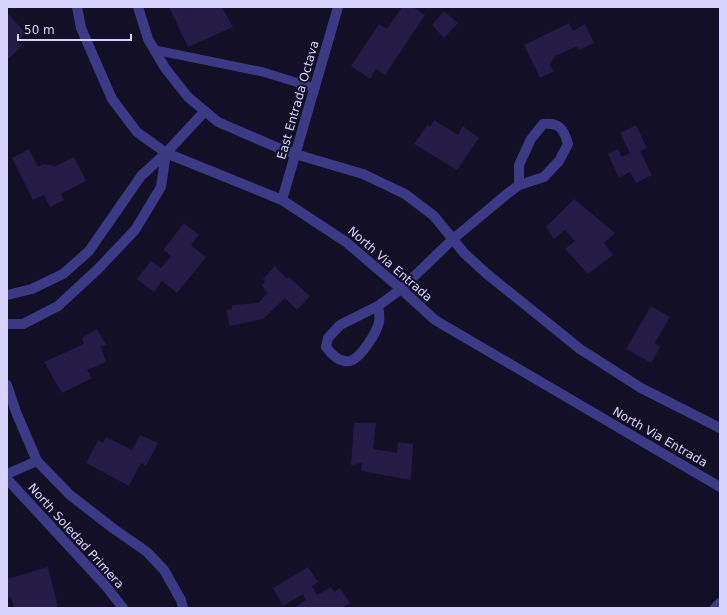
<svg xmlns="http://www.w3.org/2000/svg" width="727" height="615" font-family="'DejaVu Sans',sans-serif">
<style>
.building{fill:#241b47}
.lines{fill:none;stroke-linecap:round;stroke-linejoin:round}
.lane{stroke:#3d3a85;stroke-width:9}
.street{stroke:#3d3a85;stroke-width:10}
.labels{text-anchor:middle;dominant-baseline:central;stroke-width:4;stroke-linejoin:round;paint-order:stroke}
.street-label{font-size:12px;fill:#d9d4ff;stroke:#130f26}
</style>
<rect width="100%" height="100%" fill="#130f26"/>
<path class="building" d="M 169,7 L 189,7 L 189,9 L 192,7 L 212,7 L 213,8 L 215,7 L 222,7 L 233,27 L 188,47 Z
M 402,7 L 413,7 L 425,15 L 385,75 L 376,69 L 370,79 L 351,66 L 379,24 L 387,29 Z
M 444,11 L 458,23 L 444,38 L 432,25 Z
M 7,13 L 26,33 L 17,41 L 22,46 L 7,60 Z
M 569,23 L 573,31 L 585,24 L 594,43 L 579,50 L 577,46 L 555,56 L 550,65 L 554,71 L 540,78 L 524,45 Z
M 434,120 L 458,135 L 463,126 L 479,138 L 457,170 L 414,144 L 428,124 L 430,127 Z
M 636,125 L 647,148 L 640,151 L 652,175 L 636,183 L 630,172 L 619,178 L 608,154 L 618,149 L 622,157 L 630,153 L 620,133 Z
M 29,149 L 38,167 L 43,164 L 53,165 L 54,167 L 74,157 L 86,181 L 61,194 L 64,200 L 50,207 L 44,195 L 33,200 L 12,158 Z
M 574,199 L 615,233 L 604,243 L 613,255 L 588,274 L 565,249 L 575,241 L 565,230 L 554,239 L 546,227 Z
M 184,223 L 199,235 L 191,245 L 206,257 L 177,293 L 162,281 L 154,292 L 137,279 L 151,261 L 161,268 L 171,256 L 163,250 Z
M 275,266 L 287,279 L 289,277 L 310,296 L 297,310 L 285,298 L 263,319 L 229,326 L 227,310 L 232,309 L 232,305 L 258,303 L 267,293 L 262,285 L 265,282 L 263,279 Z
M 651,306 L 670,317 L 655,343 L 660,347 L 651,363 L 626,349 Z
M 97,329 L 106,345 L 101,346 L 106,362 L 87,370 L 92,378 L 62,393 L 44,362 L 84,344 L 82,338 Z
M 354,423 L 376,423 L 373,449 L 397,453 L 398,442 L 413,444 L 411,480 L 361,471 L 362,463 L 351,465 Z
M 140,435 L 158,443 L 146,466 L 141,463 L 129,486 L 86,463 L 98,440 L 103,443 L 106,437 L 132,450 Z
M 48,567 L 58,606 L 52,608 L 14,608 L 11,597 L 7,598 L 7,579 Z
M 308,567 L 318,582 L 312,586 L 317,595 L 331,587 L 334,592 L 340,588 L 350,603 L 342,608 L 293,608 L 306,600 L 303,594 L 283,606 L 273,588 Z"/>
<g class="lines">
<path class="lane" d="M 155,50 L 263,72 L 315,88"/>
<path class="street" d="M 77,7 L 81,28 L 112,99 L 137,132 L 166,153 L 282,200 L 346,242 L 401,289 L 435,320 L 720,487
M 138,7 L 148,39 L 165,68 L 188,97 L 218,122 L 276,147 L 295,154 L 363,174 L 405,194 L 434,216 L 464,253 L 487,274 L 580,349 L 641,388 L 720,428
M 166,153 L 205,111
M 282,200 L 338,7
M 7,295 L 32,289 L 63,274 L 89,251 L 141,176 L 166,153 L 161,187 L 135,230 L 98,269 L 58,306 L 23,324 L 7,324
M 378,306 C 379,311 380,317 379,322 C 377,332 361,358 350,361 C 340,363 331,354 326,347 L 328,338 L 340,325 L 378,306 L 401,289 L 453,239 L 507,194 L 519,185 L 544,177 L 559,161 L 568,144 C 564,129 559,122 543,124 L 531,139 L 519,165 L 519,185
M 7,385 L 16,412 L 37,461 L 70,495 L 114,529 L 147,552 L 164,570 L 181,600 L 183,608
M 7,474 L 37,461
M 7,479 L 105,585 L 123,608
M 715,608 L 720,603"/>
</g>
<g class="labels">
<g class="street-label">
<text transform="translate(298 100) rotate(-74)">East Entrada Octava</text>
<text transform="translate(390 264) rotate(41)">North Via Entrada</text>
<text transform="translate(660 437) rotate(30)">North Via Entrada</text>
<text transform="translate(76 536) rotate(48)">North Soledad Primera</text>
</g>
</g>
<rect width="727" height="615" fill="none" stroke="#d9d4ff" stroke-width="16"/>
<path d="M18 34v6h113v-6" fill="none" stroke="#d9d4ff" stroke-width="2"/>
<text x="24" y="34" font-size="12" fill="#d9d4ff" stroke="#130f26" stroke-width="3" paint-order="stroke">50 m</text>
</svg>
